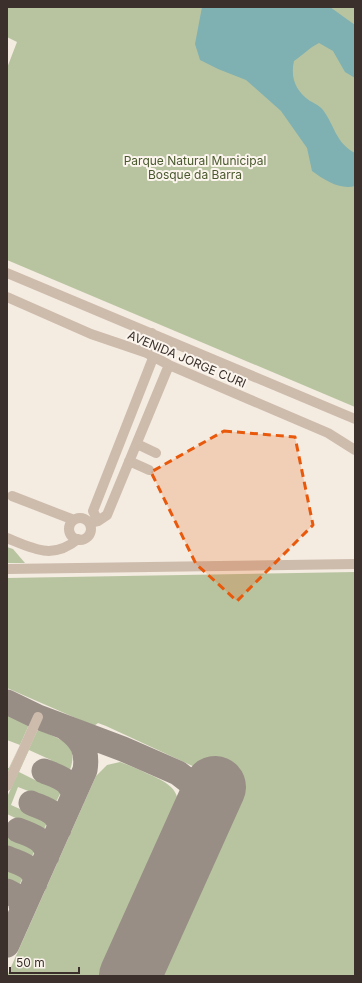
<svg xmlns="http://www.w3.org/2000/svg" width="362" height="983" font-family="Inter,sans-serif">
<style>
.green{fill:#b8c4a0}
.water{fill:#7fb0b2}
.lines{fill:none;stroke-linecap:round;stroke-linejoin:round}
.taxiway{stroke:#988e86;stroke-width:25}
.runway{stroke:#988e86;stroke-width:62}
.minor{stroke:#cdbbac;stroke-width:10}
.marked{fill:#e8590c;fill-opacity:0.2;stroke:#e8590c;stroke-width:3;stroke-dasharray:8 5;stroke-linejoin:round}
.labels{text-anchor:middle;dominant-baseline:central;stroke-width:4;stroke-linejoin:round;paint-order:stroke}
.park-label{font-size:12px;fill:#4a5a2e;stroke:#fbf5ee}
.street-label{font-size:12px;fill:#3b302b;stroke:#fbf5ee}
</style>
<rect width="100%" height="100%" fill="#f4ebe1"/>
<path class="green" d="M 7,7 L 355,7 L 355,407 L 7,260 L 7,68 L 17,42 L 7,37 Z
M 7,547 L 13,549 L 25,563 L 7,563 Z
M 355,572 L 355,976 L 157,976 L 235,803 L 237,792 L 198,774 L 199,769 L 106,726 L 98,723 L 94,726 L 7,688 L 7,578 Z
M 7,715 L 28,725 L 28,727 L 7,774 L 7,768 L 9,768 L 20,745 L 7,740 Z
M 39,730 C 64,741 81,744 68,775 L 49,767 L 51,760 L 29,750 L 19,772 L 41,783 L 44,777 L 64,786 L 53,808 L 35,800 L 36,794 L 18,787 L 11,805 L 29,813 L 31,808 L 50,816 L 41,836 L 22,827 L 24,822 L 7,814 L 7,797 L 37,731 Z
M 120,762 C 129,765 138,769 146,773 C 164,781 184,789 176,812 L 103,976 L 7,976 L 96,776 L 107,765 Z
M 19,835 L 38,843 L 29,863 L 10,855 L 12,849 L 7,846 L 7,836 L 16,840 Z
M 7,863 L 26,871 L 17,890 L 7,886 Z"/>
<path class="water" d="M 202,7 L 330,7 L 355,25 L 355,78 L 345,72 L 333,51 L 319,43 C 309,48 303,55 294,61 C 290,78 296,91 310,101 C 314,103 320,106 323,110 C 335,126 335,142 355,153 L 355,186 C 340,190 324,180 312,171 L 307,148 L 281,111 L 246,80 L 218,69 L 200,60 L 195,44 Z"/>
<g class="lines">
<path class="taxiway" d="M 7,702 L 38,717 L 123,749 L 178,773 L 191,783 L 198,793 L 201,801 L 202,816
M 44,771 C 58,777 73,780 73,797
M 31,803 C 44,809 61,812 59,829
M 18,830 C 32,836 47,839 47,856
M 7,858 C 20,864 36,866 35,883
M 7,891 L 20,898 L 22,911
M 7,945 L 85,770 C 88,752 82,739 67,729"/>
<path class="runway" d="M 130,976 L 215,787"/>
<path class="minor" d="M 7,273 L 355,419
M 7,297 L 91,334 L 147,353 L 169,365 L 328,433 L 355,450
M 147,353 L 152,333
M 137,444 L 156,453
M 129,461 L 149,470
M 12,496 L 74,520
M69 529a11 11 0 1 1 22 0a11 11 0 1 1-22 0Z
M 98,521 L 93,511 L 153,358
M 89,523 L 98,521 L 107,515 L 169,365
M 7,538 C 34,549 53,560 78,539
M 7,569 L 355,564
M 7,786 L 38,717"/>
</g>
<path class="marked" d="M 224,431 L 295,437 L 313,525 L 237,601 L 196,564 L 151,472 Z"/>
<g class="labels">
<g class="park-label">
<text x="195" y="160">Parque Natural Municipal<tspan x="195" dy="14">Bosque da Barra</tspan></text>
</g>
<g class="street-label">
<text transform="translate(187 359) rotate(23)">AVENIDA JORGE CURI</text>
</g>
</g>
<rect width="362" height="983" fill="none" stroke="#3b302b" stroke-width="16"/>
<path d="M10 967v6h69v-6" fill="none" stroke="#3b302b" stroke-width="2"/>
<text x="16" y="967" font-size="12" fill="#3b302b" stroke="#fbf5ee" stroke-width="3" paint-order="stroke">50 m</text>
</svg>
